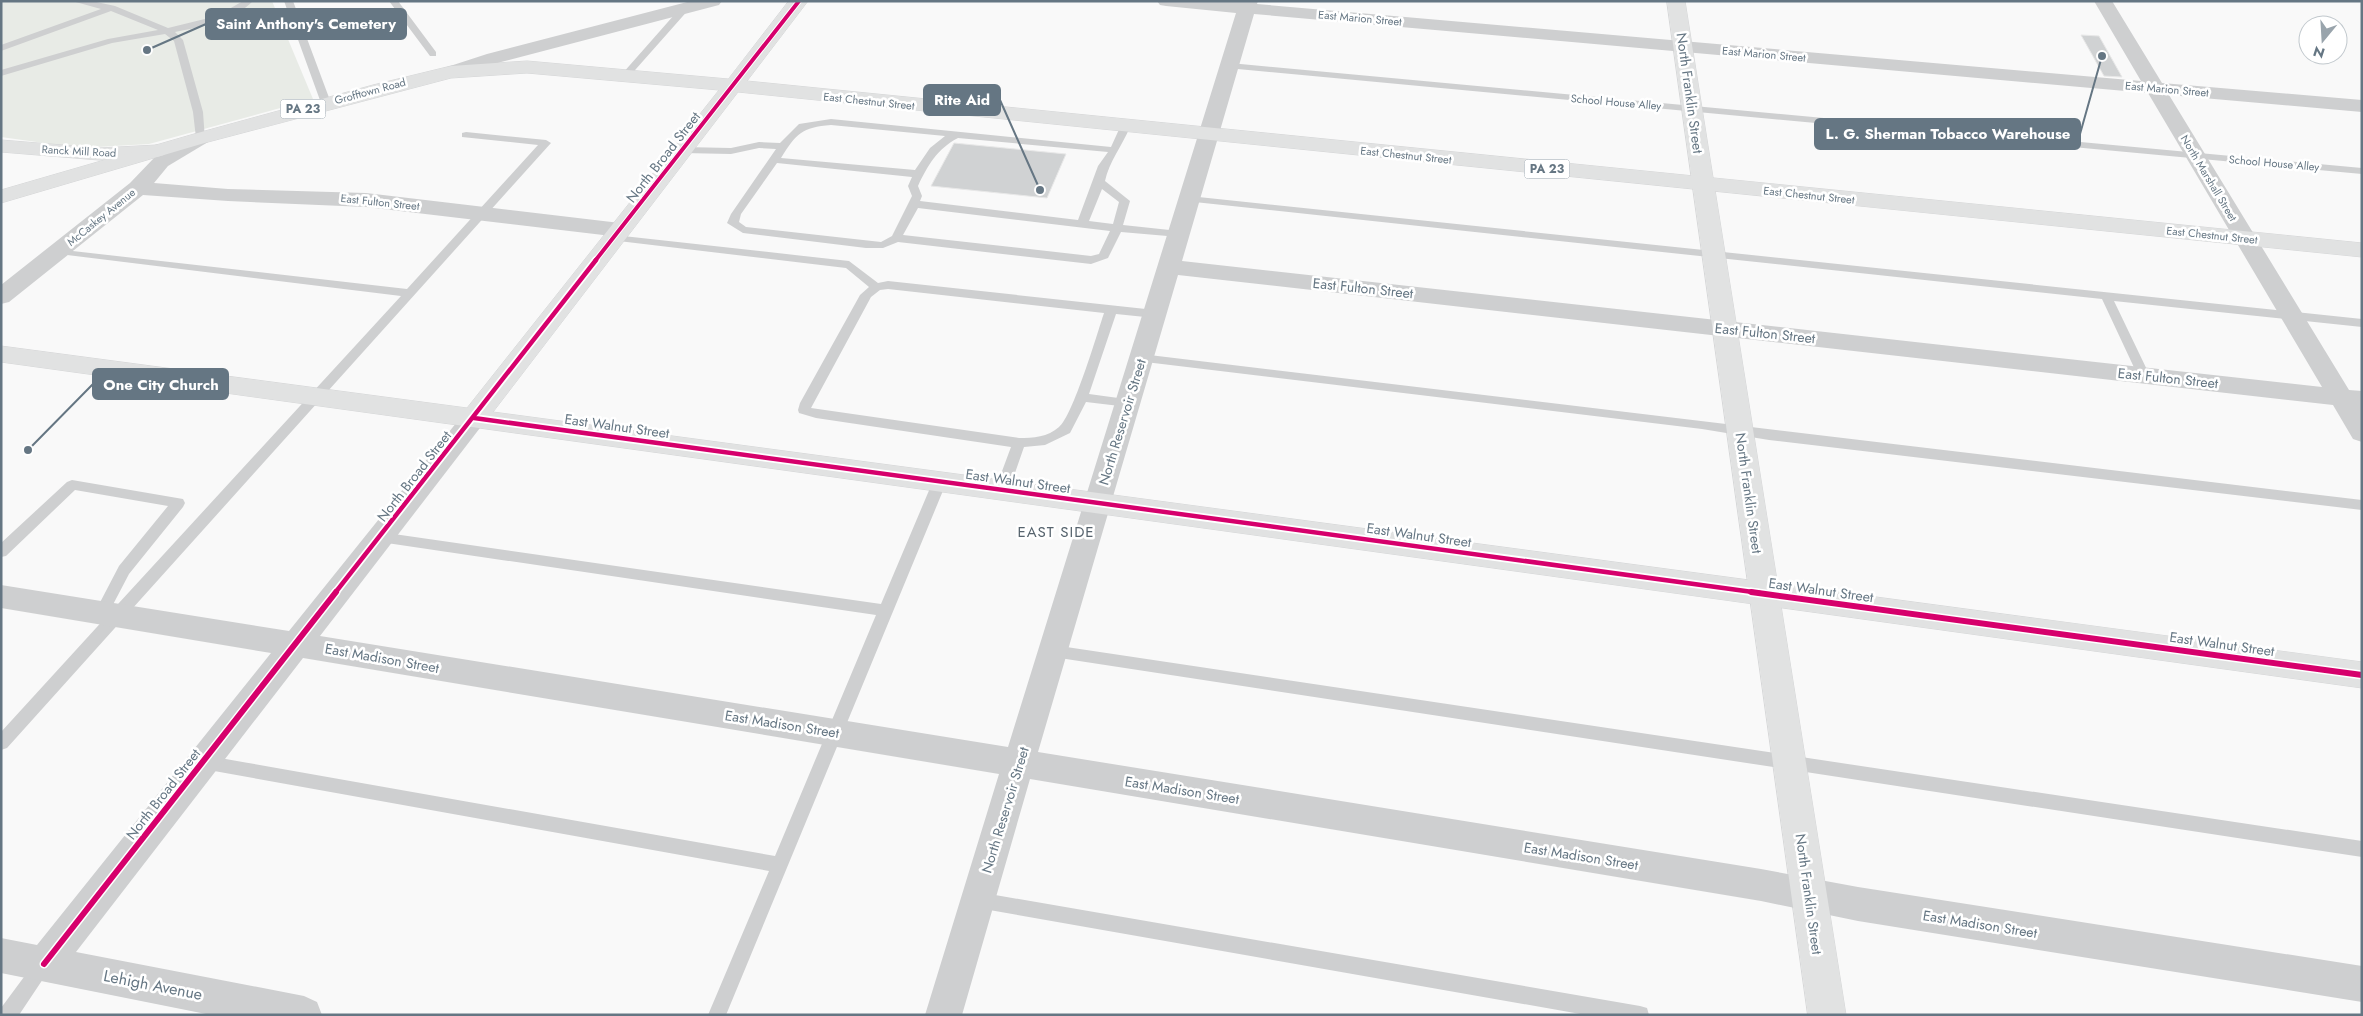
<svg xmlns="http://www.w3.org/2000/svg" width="2363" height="1016" font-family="Jost,sans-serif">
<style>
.green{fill:#e8ebe6}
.building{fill:#d0d2d3;stroke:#e8e8e8}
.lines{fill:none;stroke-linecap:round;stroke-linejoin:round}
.secondary-casing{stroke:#d5d6d7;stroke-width:1}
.primary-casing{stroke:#d5d6d7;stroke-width:1}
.lane{fill:#cecfd0;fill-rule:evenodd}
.street{fill:#cecfd0;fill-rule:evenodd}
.secondary{fill:#e1e2e2;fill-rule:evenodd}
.primary{fill:#e1e2e2;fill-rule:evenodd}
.cycleway-far2-casing{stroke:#fff;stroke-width:6}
.cycleway-far1-casing{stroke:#fff;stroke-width:8}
.cycleway-casing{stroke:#fff;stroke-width:9}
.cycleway-far2{stroke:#d6006c;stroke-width:4}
.cycleway-far1{stroke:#d6006c;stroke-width:4.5}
.cycleway{stroke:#d6006c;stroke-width:6}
.labels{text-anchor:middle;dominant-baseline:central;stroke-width:5;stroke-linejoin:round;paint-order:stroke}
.far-street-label{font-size:11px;fill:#657683;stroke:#fff}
.shield{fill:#fff;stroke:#939fa8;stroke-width:1}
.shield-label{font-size:12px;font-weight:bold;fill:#657683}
.street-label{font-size:14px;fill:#657683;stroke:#fff}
.neighbourhood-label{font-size:15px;letter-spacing:1px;fill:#57646e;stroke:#fff}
.near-street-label{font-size:16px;fill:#657683;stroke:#fff}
.leader{fill:none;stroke:#657683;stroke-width:2}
.callout-dot{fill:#657683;stroke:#fff;stroke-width:2}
.callout{fill:#657683;stroke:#657683;stroke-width:2}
.callout-label{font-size:15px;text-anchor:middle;font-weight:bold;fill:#fff}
</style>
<rect width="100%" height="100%" fill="#f9f9f9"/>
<path class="green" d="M 1,1 L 272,1 L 313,99 L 149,144 L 79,148 L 1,137 Z"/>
<path class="building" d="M 2081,35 L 2099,36 L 2122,77 L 2104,76 Z
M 954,143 L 1066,154 L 1047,198 L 931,186 Z"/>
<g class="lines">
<defs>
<path id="secondary" d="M 1667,1 L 1685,1 L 1846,1015 L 1808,1015 Z
M 1,140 L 99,148 L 157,145 L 164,147 L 167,151 L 164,155 L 157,157 L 99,160 L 1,152 Z"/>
<path id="primary" d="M 789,1 L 808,1 L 747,81 L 2362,243 L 2362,257 L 738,92 L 493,412 L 2362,662 L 2362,688 L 1,362 L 1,346 L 467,408 L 719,90 L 527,73 L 451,78 L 208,142 L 1,203 L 1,190 L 194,134 L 373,85 L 451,66 L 527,61 L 728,79 Z"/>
</defs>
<use href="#secondary" class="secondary-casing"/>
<use href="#primary" class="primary-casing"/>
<path class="lane" d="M 72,1 L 92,1 L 115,6 L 168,28 L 217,16 L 243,1 L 253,1 C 234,21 201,27 175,32 L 183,40 L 203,112 L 205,140 L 197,140 L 196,138 L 193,112 L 174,41 L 165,34 L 112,43 L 1,76 L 1,70 L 108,39 L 158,30 L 111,11 L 1,51 L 1,45 L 101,9 Z
M 284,1 L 293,1 L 331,103 L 330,105 L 322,105 L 321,103 Z
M 389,1 L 398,1 L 436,52 L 436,56 L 430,56 Z
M 682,6 L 690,8 L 628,78 L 622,78 L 622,74 Z
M 1230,63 L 2362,168 L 2362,174 L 1227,68 L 1225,66 Z
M 831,119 L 1111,147 L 1121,125 L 1129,125 L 1130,127 C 1122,146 1109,162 1105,181 L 1130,201 L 1123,225 L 1179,231 L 1185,234 L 1179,237 L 1121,232 L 1108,258 L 1091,264 L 898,242 L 883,248 L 866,248 L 743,233 L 727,223 L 731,214 L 776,149 L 759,148 L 731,154 L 683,153 L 678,150 L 683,147 L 731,148 L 759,142 L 780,143 L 799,124 ZM 831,125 L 945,136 L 930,148 L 915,170 L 781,158 C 796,134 802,127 831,125 ZM 958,138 L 1108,152 L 1098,166 L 1078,220 L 920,201 L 922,196 L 918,186 C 928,165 937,149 958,138 ZM 777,163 L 912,177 L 908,186 L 912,196 L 892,236 L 881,242 L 746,227 L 739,222 L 741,214 ZM 1102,189 L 1119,202 L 1113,224 L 1089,221 ZM 918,208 L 1110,231 L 1099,254 L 1091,256 L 903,235 Z
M 466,132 L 546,140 L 551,143 L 7,748 L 1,750 L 1,732 L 107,616 L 102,618 L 97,616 L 95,612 L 119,566 L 168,506 L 75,490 L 6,556 L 1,557 L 1,543 L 67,482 L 72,480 L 183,499 L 185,503 L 183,507 L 129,574 L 107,616 L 401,296 L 59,254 L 55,253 L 53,251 L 55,249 L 407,289 L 538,145 L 462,137 L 462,133 Z
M 1189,196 L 2362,319 L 2362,327 L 2114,301 L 2150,376 L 2144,380 L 2138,376 L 2102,299 L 1185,201 L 1185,197 Z
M 614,235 L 849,261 L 878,283 L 888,281 L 1155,310 L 1161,314 L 1155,318 L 1116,314 L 1089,394 L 1133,400 L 1134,403 L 1133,406 L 1128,407 L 1086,402 L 1070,433 L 1045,445 L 1024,447 L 1009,490 L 1007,494 L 997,494 L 995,490 L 1011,447 L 816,418 L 799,413 L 798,410 L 800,403 L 860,295 L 869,287 L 846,268 L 610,240 L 608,238 ZM 888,289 L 1104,313 C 1097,334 1073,416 1059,427 C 1048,437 1033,438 1019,438 L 811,408 L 871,297 L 880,290 Z
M 1141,354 L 2362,500 L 2362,510 L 1769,440 L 1702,429 L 1137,361 L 1135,358 Z
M 940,476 L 947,481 L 726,1015 L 708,1015 L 769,871 L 203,769 L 197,767 L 195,762 L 197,757 L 203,755 L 775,856 L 876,615 L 380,542 L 375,541 L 373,537 L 375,533 L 380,532 L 881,604 L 933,481 Z
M 1053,645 L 2362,841 L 2362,857 L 1053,657 L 1048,655 L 1045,651 L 1048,647 Z
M 978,892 L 1640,1006 L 1647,1008 L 1649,1015 L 1586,1015 L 978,908 L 972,906 L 969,900 L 972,894 Z
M 44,955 L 50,958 L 53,964 L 19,1015 L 1,1015 L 1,1008 L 38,958 Z"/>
<path class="street" d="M 691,1 L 722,1 L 719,5 L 501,62 L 458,76 L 451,78 L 444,76 L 441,72 L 444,68 L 487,54 Z
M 1157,1 L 1258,1 L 1257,4 L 2141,81 L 2094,1 L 2112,1 L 2162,83 L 2362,100 L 2362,112 L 2169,95 L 2349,390 L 2362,391 L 2362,442 L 2353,439 L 2333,405 L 1178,275 L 1038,752 L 1761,869 L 1858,887 L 2362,966 L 2362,1002 L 1858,921 L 1761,901 L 1030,779 L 962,1015 L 925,1015 L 999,774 L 303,658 L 76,952 L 304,996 L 317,1002 L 322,1015 L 211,1015 L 1,973 L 1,938 L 37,945 L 271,653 L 1,608 L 1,585 L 289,631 L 465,412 L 474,409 L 483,412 L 487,418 L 483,424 L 320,636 L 1008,747 L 1236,13 L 1166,6 L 1160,5 ZM 1254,14 L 2148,93 L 2322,387 L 1182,261 Z
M 201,132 L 208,134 L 211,138 L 208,142 L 168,166 L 154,183 L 228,189 L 366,193 L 620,223 L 628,225 L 631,230 L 628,235 L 620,237 L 366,207 L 228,201 L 143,195 L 9,302 L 1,304 L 1,285 L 130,183 L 154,158 L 194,134 Z"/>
<use href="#secondary" class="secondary"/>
<use href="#primary" class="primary"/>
<defs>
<path id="cycleway-far2" d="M 595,261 L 799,1"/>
<path id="cycleway-far1" d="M 474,418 L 1760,593
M 335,593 L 596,260"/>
<path id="cycleway" d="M 1751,592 L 2362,675
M 44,964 L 336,592"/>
</defs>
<use href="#cycleway-far2" class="cycleway-far2-casing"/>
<use href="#cycleway-far1" class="cycleway-far1-casing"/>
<use href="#cycleway" class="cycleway-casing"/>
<use href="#cycleway-far2" class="cycleway-far2"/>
<use href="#cycleway-far1" class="cycleway-far1"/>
<use href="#cycleway" class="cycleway"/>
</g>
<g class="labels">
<g class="far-street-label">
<text transform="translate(1360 18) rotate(5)">East Marion Street</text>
<text transform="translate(1764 54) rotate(5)">East Marion Street</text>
<text transform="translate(2167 89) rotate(5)">East Marion Street</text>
<text transform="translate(370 91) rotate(-15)">Grofftown Road</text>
<text transform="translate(869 101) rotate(6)">East Chestnut Street</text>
<text transform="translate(1616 102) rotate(5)">School House Alley</text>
<text transform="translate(79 151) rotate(3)">Ranck Mill Road</text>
<text transform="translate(1406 155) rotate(6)">East Chestnut Street</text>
<text transform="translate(2274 163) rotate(5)">School House Alley</text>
<text transform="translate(2209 178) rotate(59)">North Marshall Street</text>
<text transform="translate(1809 195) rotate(6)">East Chestnut Street</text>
<text transform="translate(380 202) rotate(6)">East Fulton Street</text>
<text transform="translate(101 217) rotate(-39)">McCaskey Avenue</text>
<text transform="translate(2212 235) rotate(6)">East Chestnut Street</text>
</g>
<g class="shield">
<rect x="280.5" y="99.5" width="45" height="19" rx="4"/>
<rect x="1524.5" y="159.5" width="45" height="19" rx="4"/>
</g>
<g class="shield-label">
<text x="303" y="109">PA 23</text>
<text x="1547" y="169">PA 23</text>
</g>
<g class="street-label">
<text transform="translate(1690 93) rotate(82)">North Franklin Street</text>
<text transform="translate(663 157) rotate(-52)">North Broad Street</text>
<text transform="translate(1363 288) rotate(6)">East Fulton Street</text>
<text transform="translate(1765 333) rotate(6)">East Fulton Street</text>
<text transform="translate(2168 378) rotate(6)">East Fulton Street</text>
<text transform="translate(1122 422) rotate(-73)">North Reservoir Street</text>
<text transform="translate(617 426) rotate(8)">East Walnut Street</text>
<text transform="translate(414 476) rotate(-52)">North Broad Street</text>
<text transform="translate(1018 481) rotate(8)">East Walnut Street</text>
<text transform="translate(1749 493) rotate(82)">North Franklin Street</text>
<text transform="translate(1419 535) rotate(8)">East Walnut Street</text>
<text transform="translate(1821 590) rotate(8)">East Walnut Street</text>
<text transform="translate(2222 644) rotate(8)">East Walnut Street</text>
<text transform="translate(382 658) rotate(10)">East Madison Street</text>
<text transform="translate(782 724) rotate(9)">East Madison Street</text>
<text transform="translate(1182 790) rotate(9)">East Madison Street</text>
<text transform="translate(163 794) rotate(-52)">North Broad Street</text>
<text transform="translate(1005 810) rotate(-73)">North Reservoir Street</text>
<text transform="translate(1581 856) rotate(9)">East Madison Street</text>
<text transform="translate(1809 894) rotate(82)">North Franklin Street</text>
<text transform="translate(1980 924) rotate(9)">East Madison Street</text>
</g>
<g class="neighbourhood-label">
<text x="1056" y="532">EAST SIDE</text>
</g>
<g class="near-street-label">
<text transform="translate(153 985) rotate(11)">Lehigh Avenue</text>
</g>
</g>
<path class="leader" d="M147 50L206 24M1040 190L1000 100M2102 56L2080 134M28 450L93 384"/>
<g class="callout-dot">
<circle cx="147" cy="50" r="5"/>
<circle cx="1040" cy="190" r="5"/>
<circle cx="2102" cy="56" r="5"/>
<circle cx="28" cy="450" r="5"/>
</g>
<g class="callout">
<rect x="206" y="9" width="200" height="30" rx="5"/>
<rect x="924" y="85" width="76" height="30" rx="5"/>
<rect x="1815" y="119" width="265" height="30" rx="5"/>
<rect x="93" y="369" width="135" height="30" rx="5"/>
</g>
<g class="callout-label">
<text x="306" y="29">Saint Anthony's Cemetery</text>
<text x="962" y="105">Rite Aid</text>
<text x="1948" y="139">L. G. Sherman Tobacco Warehouse</text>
<text x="161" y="390">One City Church</text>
</g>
<rect width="2363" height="1016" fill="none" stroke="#657683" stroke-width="5"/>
<g transform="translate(2323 40) rotate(198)"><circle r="24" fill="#ffffff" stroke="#c1c8cd"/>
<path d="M0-4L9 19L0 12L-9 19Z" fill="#99a4ac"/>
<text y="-8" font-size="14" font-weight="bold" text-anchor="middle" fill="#657683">N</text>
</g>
</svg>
